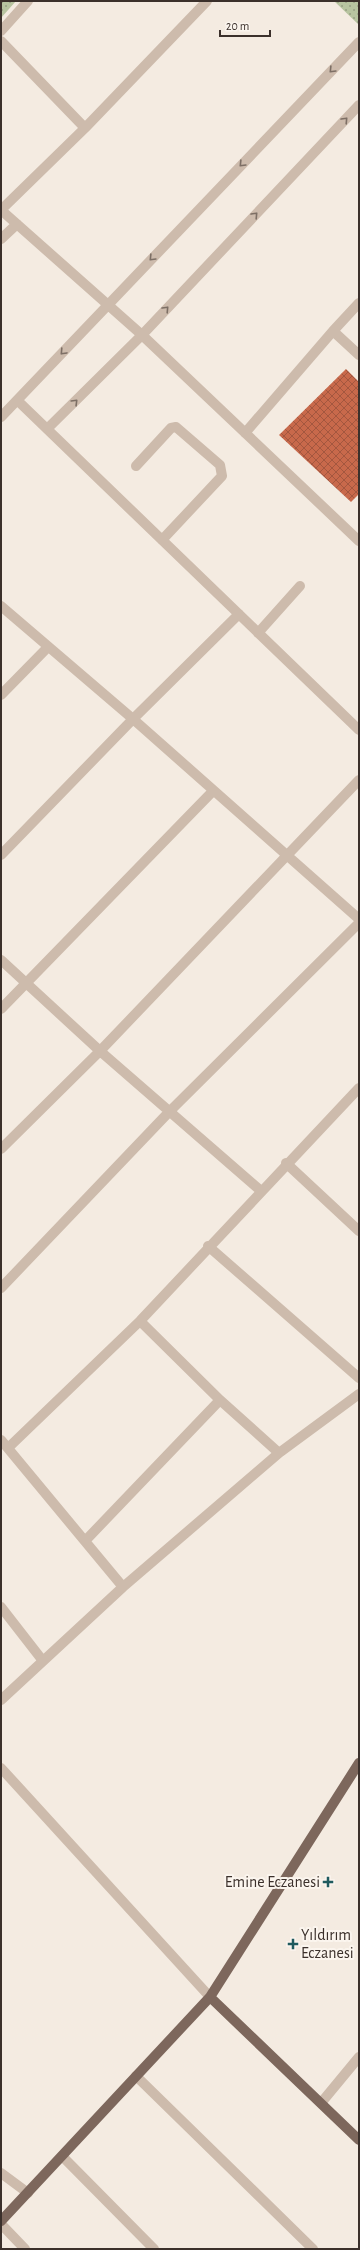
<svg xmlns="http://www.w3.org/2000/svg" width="360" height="2250" font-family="'Alegreya Sans',sans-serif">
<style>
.park{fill:url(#park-dots)}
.building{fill:url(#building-cross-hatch)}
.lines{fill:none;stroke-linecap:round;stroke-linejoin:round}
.minor{stroke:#cdbbac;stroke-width:10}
.major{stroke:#7d675c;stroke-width:10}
.oneway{stroke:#7d6f65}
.poi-dot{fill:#1f5a5e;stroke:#fbf5ee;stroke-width:1.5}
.labels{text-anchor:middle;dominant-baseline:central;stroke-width:4;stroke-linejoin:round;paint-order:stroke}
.poi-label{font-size:16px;fill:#3b302b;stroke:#fbf5ee;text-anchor:end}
</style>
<defs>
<pattern id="park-dots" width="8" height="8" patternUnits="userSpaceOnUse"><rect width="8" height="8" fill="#b8c4a0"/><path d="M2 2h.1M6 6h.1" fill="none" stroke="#97a083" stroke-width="1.8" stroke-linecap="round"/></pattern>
<pattern id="building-cross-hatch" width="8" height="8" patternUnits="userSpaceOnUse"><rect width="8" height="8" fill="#c8694b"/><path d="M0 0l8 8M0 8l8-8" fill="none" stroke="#a4573f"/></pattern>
</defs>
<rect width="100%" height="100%" fill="#f4ebe1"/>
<path class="park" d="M 1,1 L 16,1 L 1,18 Z
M 334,1 L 359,1 L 359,25 Z"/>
<path class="building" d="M 346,369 L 359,382 L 359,494 L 351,502 L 279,435 Z"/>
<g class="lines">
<path class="minor" d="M 1,31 L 28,1
M 1,41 L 85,128
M 1,210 L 142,335 L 359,541
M 1,210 L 85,128 L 207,1
M 1,239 L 17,224
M 333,331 L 359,355
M 18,401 L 359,730
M 1,417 L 359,42
M 47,429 L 142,335 L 359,105
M 245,433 L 333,331 L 359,303
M 136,466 L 171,428 L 176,427 L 220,465 L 222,476 L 162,540
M 1,606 L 133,719 L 359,919
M 258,633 L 300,586
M 1,695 L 48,647
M 1,855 L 133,719 L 239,614
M 1,960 L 100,1051 L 260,1190
M 1,1009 L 213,791
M 1,1149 L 100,1051 L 359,780
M 286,1163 L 359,1231
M 208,1246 L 359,1378
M 1,1288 L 169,1112 L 359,923
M 140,1321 L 220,1400 L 279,1453
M 1,1440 L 123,1587
M 8,1448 L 140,1321 L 359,1088
M 85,1541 L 220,1400
M 1,1607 L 43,1661
M 1,1700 L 123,1587 L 279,1453 L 359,1394
M 1,1768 L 210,1997
M 136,2076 L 313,2249
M 321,2103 L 359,2057
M 62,2156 L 154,2249
M 1,2173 L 28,2193
M 1,2224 L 25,2249"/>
<path class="major" d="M 210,1997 L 359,2140
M 1,2221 L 210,1997 L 359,1763"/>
</g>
<defs><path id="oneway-chevron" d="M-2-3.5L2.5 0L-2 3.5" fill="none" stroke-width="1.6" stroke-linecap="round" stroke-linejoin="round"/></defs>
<g class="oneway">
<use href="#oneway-chevron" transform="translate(332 70) rotate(134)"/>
<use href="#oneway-chevron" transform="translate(345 120) rotate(-47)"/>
<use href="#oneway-chevron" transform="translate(242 164) rotate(134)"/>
<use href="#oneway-chevron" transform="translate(255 215) rotate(-47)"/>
<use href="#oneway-chevron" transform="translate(152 258) rotate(134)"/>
<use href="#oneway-chevron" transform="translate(166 309) rotate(-47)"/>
<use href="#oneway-chevron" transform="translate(63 352) rotate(133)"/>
<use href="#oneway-chevron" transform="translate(75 402) rotate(-45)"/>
</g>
<g class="poi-dot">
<path d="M326 1876h4v4h4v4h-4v4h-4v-4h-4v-4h4z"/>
<path d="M291 1938h4v4h4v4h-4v4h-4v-4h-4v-4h4z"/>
</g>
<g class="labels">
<g class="poi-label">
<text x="320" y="1882">Emine Eczanesi</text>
<text x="301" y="1935" text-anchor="start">Yıldırım<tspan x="301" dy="18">Eczanesi</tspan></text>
</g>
</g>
<rect width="360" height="2250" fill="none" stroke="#3b302b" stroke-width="4"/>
<path d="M220 30v6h50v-6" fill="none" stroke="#3b302b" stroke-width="2"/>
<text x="226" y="30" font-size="12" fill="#3b302b" stroke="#fbf5ee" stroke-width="3" paint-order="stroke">20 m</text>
</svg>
